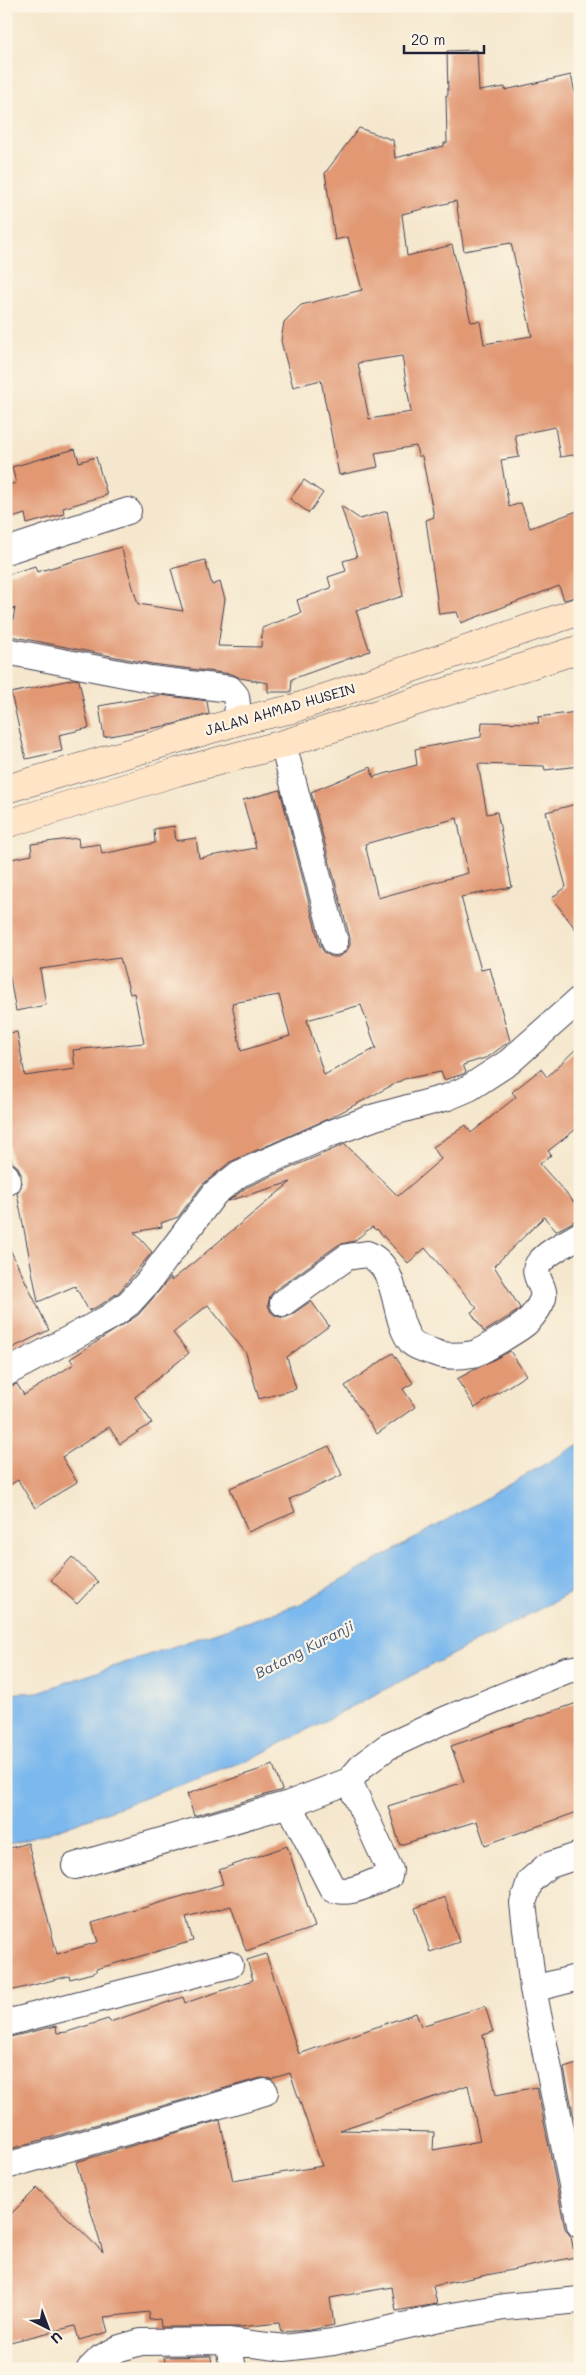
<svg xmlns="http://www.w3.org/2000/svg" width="586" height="2375" font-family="Mali,sans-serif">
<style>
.water{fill:#7ab8ed;stroke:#4e6d94}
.building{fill:#e19873;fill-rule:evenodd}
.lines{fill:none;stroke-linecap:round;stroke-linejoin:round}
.street-casing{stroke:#424051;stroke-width:28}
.secondary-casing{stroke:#424051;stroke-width:29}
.street{stroke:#fff;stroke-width:26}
.secondary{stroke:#ffe4c6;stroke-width:28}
.labels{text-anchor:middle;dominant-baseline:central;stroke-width:4.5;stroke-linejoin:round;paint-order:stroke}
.street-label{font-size:14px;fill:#22223b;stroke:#fcf5e5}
.water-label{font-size:15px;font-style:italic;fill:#415679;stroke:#fcf5e5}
</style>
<rect width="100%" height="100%" fill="#fcf5e5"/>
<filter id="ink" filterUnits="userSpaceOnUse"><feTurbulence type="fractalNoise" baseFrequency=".02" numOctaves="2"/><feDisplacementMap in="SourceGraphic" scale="10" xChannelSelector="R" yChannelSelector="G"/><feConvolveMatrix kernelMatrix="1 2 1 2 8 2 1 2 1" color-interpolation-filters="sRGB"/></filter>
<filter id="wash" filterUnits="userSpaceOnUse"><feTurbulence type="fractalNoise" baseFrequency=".0096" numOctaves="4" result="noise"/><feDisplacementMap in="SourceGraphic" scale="20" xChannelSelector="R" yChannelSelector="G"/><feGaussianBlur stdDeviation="1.12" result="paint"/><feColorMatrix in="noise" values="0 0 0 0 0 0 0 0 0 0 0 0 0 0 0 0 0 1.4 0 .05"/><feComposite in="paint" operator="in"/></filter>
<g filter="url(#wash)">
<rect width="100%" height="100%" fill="#f5e7cd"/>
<path class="water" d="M 580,1444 L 580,1588 L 251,1759 L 43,1835 L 6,1845 L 6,1694 L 38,1692 L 300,1604 Z"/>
<g id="blocks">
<path class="building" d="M 477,50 L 479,91 L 505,87 L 505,90 L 571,75 L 580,115 L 580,454 L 560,457 L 555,427 L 515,435 L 519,457 L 501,460 L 509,507 L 521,503 L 530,528 L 580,510 L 580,596 L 564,600 L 559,586 L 461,623 L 457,612 L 439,614 L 426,520 L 434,517 L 422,456 L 418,456 L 416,446 L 375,453 L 378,467 L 339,475 L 321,380 L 293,387 L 281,341 L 284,322 L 301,305 L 362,290 L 348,237 L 335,240 L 325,173 L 359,128 L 393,140 L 395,158 L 444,146 L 444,143 L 447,143 L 446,95 L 448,95 L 447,51 ZM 456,201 L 464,251 L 511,243 L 532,336 L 484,344 L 480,321 L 471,322 L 452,245 L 407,256 L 402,214 ZM 402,356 L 411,412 L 369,419 L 358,363 Z
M 75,449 L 79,462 L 96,457 L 107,495 L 63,508 L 64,514 L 27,524 L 25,514 L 6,520 L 6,486 L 16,483 L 12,467 Z
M 304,480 L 323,493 L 309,513 L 290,499 Z
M 341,506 L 360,519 L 387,511 L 403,596 L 356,611 L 370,651 L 292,679 L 291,692 L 268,692 L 268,683 L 240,678 L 232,674 L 152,664 L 10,636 L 15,608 L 6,611 L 6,575 L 35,566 L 37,572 L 121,547 L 138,604 L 183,611 L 171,569 L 205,560 L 212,585 L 220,582 L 225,599 L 218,646 L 261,647 L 262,628 L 301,613 L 297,600 L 331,588 L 328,577 L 346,571 L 343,561 L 357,557 Z
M 74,679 L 79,680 L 89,728 L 59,735 L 62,751 L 26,759 L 11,693 Z
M 160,695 L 207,701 L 209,714 L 170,725 L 104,737 L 99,706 Z
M 577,712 L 580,766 L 545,770 L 544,766 L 478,764 L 487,814 L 497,812 L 512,887 L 461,897 L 481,970 L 490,968 L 510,1041 L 488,1057 L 463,1065 L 466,1072 L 463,1074 L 444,1080 L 441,1072 L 404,1079 L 330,1118 L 230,1162 L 203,1184 L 178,1217 L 161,1223 L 162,1227 L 134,1232 L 152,1252 L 119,1292 L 102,1304 L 89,1311 L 75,1286 L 38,1302 L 17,1193 L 21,1187 L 21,1174 L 18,1167 L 12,1162 L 6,1134 L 6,1033 L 17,1032 L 25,1076 L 75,1069 L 73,1050 L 144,1043 L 134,993 L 130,994 L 120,958 L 40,969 L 46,1005 L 16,1011 L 6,957 L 6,860 L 32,855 L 31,844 L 78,838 L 79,847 L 100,844 L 102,854 L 155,843 L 154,829 L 174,826 L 176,841 L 196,838 L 199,858 L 256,848 L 243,800 L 280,790 L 320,946 L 325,953 L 332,957 L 338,957 L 346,952 L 350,945 L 350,938 L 311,792 L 371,767 L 373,777 L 417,765 L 415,749 L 481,737 L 482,722 L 539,723 L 538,717 ZM 457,818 L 468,873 L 378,898 L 365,844 ZM 279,995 L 290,1036 L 241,1051 L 232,1003 ZM 361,1005 L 376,1048 L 324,1075 L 307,1020 Z
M 580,803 L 580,935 L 552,898 L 566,887 L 546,812 Z
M 580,1045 L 580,1126 L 548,1151 L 551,1155 L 540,1164 L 580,1209 L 580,1218 L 556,1231 L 544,1217 L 494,1266 L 520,1308 L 516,1312 L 484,1332 L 471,1312 L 477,1308 L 425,1248 L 408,1263 L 377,1229 L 376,1230 L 372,1227 L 354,1241 L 338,1245 L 274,1291 L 270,1296 L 268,1305 L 271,1312 L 276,1316 L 284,1318 L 291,1315 L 311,1301 L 329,1326 L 287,1357 L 296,1389 L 259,1399 L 246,1353 L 208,1305 L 173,1333 L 189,1353 L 135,1397 L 152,1423 L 120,1444 L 109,1427 L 62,1457 L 77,1482 L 35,1508 L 18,1480 L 6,1487 L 6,1388 L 17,1384 L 24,1395 L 74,1364 L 70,1359 L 138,1315 L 171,1277 L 171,1281 L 291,1182 L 228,1201 L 247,1187 L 345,1144 L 398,1196 L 441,1159 L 433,1147 L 466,1125 L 471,1133 L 516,1097 L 512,1092 L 541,1069 L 547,1077 Z
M 6,1241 L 49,1330 L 6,1351 Z
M 510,1351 L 526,1375 L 475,1408 L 457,1379 Z
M 393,1353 L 413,1383 L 403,1389 L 415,1407 L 377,1434 L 345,1386 Z
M 329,1446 L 342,1475 L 290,1499 L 295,1512 L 248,1532 L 230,1488 Z
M 72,1557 L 98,1582 L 77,1604 L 51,1580 Z
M 580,1702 L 580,1811 L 485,1845 L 477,1821 L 400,1845 L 388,1806 L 464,1782 L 451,1746 Z
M 273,1765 L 282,1790 L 194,1816 L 187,1794 Z
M 28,1843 L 57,1954 L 98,1942 L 92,1923 L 223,1884 L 219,1870 L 287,1846 L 315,1927 L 246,1951 L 231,1906 L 186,1918 L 193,1941 L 96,1969 L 96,1972 L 70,1979 L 69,1976 L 6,1992 L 6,1849 Z
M 445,1897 L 459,1942 L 430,1952 L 415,1908 Z
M 266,1954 L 299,2054 L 416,2013 L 421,2026 L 485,2006 L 493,2032 L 483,2035 L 496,2095 L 537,2087 L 565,2228 L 571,2237 L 575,2257 L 433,2286 L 437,2304 L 396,2311 L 392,2287 L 330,2298 L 334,2325 L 310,2330 L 281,2332 L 279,2323 L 240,2327 L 161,2327 L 160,2319 L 149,2320 L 149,2312 L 104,2317 L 108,2332 L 79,2340 L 75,2326 L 6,2343 L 6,2219 L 37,2188 L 103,2252 L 76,2162 L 220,2120 L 233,2181 L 322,2166 L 290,2073 L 271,2079 L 261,2078 L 6,2150 L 6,2038 L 56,2026 L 57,2033 L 67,2032 L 108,2019 L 110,2022 L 183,1997 L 185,2003 L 253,1980 L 247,1960 ZM 468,2085 L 480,2141 L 433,2150 L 434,2132 L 340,2130 Z
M 580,2063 L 580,2147 L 564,2068 Z
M 211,2356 L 212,2369 L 166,2369 L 164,2357 Z"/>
</g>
</g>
<g filter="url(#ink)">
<use href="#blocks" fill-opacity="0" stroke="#424051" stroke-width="1"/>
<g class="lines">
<defs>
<path id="street" d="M 6,551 L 128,511
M 6,651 L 150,679 L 230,689 L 236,696 L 239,721
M 283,744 L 335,942
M 6,1176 L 7,1182
M 283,1303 L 347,1257 L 367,1254 C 401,1268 391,1318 412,1343 C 416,1347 427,1350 433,1352 C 444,1357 461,1356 473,1354 C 481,1352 519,1329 526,1323 C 532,1317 540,1307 543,1298 C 546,1286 530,1274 539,1263 C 549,1251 567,1243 580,1235
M 6,1373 L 110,1317 L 129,1303 L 148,1282 L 215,1193 L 239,1174 L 329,1134 L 375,1117 L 448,1097 L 469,1088 L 509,1062 L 580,999
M 289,1804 L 349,1781
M 75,1866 L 289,1804 L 332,1888 C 349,1897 372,1882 389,1876 L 390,1870 L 349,1781 L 363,1765 L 387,1747 L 447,1719 L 567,1670 L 580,1668
M 580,1977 L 533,1989 L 580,2225
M 533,1989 L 523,1903 L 530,1881 L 547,1866 L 580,1855
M 6,2023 L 230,1965
M 6,2166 L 265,2092
M 228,2341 L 233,2369
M 90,2369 L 101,2358 L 120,2348 L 141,2342 L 228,2341 L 284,2348 L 333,2342 L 435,2319 L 504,2307 L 580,2300"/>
<path id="secondary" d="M 6,789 L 239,721 L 292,709 L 580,611
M 6,824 L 177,772 L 283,744 L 580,649"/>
</defs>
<use href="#street" class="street-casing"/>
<use href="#secondary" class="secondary-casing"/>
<use href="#street" class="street"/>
<use href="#secondary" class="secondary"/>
</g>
</g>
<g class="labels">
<g class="street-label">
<text transform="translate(280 709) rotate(-16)">JALAN AHMAD HUSEIN</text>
</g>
<g class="water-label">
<text transform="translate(304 1649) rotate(-27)">Batang Kuranji</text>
</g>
</g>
<rect width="586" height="2375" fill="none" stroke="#fcf5e5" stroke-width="25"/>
<g transform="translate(48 2328) rotate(138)" stroke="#fcf5e5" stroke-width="4" paint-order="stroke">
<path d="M0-4L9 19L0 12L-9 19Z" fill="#22223b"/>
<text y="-8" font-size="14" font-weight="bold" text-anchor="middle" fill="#22223b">U</text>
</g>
<path d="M404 45v8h80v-8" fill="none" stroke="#22223b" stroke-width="2.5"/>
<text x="411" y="45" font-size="15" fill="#22223b" stroke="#fcf5e5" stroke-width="4" paint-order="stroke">20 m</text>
</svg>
